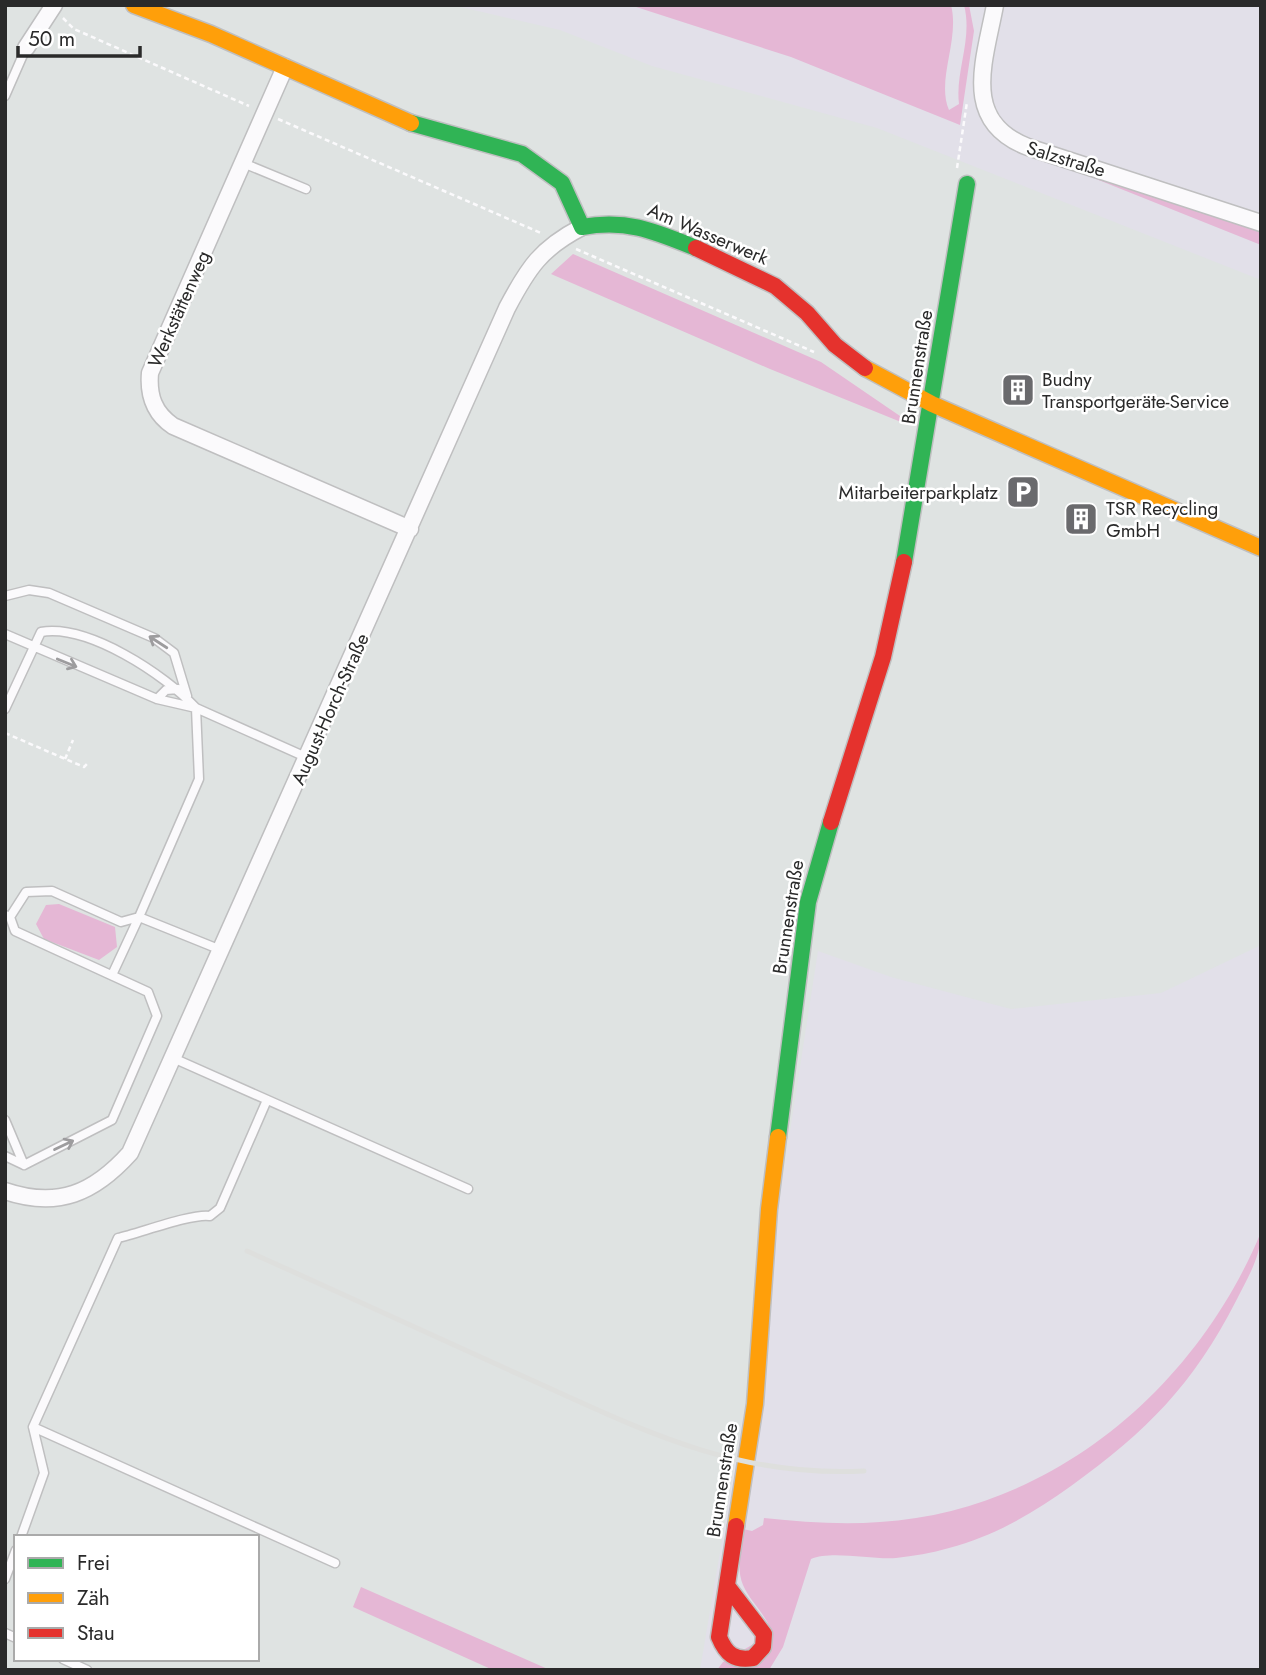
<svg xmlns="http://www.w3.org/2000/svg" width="1266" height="1675" font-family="Jost,sans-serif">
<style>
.industrial{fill:#dfe3e2;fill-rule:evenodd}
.green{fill:#e5b7d5}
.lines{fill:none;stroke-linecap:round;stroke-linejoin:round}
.lane-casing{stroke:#bfbfc0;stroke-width:11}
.street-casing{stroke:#bfbfc0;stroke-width:19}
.fast-casing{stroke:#bfbfc0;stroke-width:19}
.slow-casing{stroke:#bfbfc0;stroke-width:19}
.jam-casing{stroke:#bfbfc0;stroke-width:19}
.path{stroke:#fbfafc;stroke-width:2.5;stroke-dasharray:5 3.5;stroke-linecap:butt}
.lane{stroke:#fbfafc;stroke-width:8}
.street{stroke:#fbfafc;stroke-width:16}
.fast{stroke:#30b455;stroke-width:16}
.slow{stroke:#ff9f0a;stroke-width:16}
.jam{stroke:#e5322d;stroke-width:16}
.rail{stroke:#dedfdd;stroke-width:5}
.oneway{stroke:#9d9c9e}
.labels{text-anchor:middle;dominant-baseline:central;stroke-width:5;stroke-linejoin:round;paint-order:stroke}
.street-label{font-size:19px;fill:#2a2a2a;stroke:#fff}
.poi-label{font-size:19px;fill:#2a2a2a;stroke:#fff;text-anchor:start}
</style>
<rect width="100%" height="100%" fill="#e2e0e9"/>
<path class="industrial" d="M 5,5 L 452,5 L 560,30 L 652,66 L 877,128 L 1261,280 L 1261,945 L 1161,993 L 1011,1009 L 891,977 L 818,951 L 775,1228 L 700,1670 L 5,1670 ZM 16,1537 L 257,1537 L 257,1659 L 16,1659 Z"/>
<path class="green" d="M 630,5 L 951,5 C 960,40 936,80 949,110 L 959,104 C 955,71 973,39 964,5 L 969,5 L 974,31 L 960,125 L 791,57 Z
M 1066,167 L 1261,230 L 1261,245 Z
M 573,254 L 821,362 L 900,416 L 901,422 L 770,369 L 551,274 Z
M 59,904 L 115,927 L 117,947 L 99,960 L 44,939 L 36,924 L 46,905 Z
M 1261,1232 C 1261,1257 1247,1279 1236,1301 C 1193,1385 1147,1431 1071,1486 C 1033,1513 995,1536 949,1548 C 932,1553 913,1556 896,1558 C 873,1560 831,1550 811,1559 L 783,1647 L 769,1670 L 717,1670 L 723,1662 L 772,1633 C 766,1614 751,1603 743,1585 C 736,1569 741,1547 743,1529 L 752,1531 L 763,1525 L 764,1518 C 803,1522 841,1525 880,1522 C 1053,1511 1197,1387 1261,1232 Z
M 361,1587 L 550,1670 L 493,1670 L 353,1607 Z"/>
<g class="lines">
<defs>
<path id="lane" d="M 5,96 L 26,48
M 243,163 L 306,189
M 5,596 L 29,590 L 49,593 L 154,638 L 174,653 L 187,696
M 5,634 L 157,699 L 196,708 L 308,758
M 157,699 L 166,690 L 178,689
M 5,709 L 41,632 C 88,624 164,674 196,708 L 199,779 L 139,917 L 221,950
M 5,915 L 10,917 L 15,931 L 148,992 L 157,1016 L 112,1120 L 24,1165 L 5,1120
M 10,917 L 26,892 L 52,891 L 121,922 L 139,917
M 112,975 L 139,917
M 173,1058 L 468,1189
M 5,1156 L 24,1165
M 33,1427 L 335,1563
M 21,1537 L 44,1473 L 33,1427 L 118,1238 C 140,1233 193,1213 210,1216 L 220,1208 L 267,1100
M 5,1579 L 16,1550
M 5,1633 L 16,1638
M 63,1659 L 87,1670"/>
<path id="street" d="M 995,5 C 985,60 960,121 1028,147 L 1261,223
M 26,48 L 54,5
M 285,67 L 150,373 C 148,396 154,413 173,426 L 410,529
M 5,1191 C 58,1209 94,1193 130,1153 L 507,308 C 528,268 541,248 582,227"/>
<path id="fast" d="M 411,123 L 522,154 L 562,183 L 582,227 C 627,219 654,231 696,248
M 904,562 L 967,184
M 778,1137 L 808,902 L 831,822"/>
<path id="slow" d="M 134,5 L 211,34 L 411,123
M 865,368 L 932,404 L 1261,548
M 736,1526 L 755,1404 L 769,1209 L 778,1137"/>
<path id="jam" d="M 696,248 L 775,286 L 807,313 L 835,345 L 865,368
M 831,822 L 883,657 L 904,562
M 728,1587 L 764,1634 L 763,1647 L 753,1658 C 734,1661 726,1654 719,1637 L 736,1526"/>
</defs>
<use href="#lane" class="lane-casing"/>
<use href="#street" class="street-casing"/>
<use href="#fast" class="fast-casing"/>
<use href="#slow" class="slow-casing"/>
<use href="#jam" class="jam-casing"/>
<path class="path" d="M 63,18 L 74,29 L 249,106
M 278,119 L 541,233
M 957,168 L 967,102
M 576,249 L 814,352
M 5,733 L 84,767 L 87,764
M 65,759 L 73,740"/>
<use href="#lane" class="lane"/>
<use href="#street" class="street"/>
<use href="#fast" class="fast"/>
<use href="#slow" class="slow"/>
<use href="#jam" class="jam"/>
<path class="rail" d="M 247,1251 C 334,1290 421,1330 507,1369 C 629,1423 726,1478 864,1471"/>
</g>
<defs><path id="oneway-shaft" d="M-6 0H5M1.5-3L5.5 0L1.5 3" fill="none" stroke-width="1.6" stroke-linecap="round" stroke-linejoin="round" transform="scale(1.75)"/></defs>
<g class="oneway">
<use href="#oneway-shaft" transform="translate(158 642) rotate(-147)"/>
<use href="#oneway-shaft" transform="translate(67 663) rotate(22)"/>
<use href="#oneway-shaft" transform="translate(64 1145) rotate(-26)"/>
</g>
<defs>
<symbol id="building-square" viewBox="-11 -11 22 22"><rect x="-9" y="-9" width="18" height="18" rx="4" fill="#6a6a6d" stroke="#fff"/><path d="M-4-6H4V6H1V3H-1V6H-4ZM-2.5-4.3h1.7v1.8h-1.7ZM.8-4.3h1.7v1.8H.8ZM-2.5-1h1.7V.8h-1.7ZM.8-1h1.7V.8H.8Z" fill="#fff"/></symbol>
<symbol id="parking-square" viewBox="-11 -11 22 22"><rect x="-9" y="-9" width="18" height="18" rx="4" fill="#6a6a6d" stroke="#fff"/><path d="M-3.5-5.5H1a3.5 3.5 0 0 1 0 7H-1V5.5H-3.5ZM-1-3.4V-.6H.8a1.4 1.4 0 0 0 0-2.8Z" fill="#fff"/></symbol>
</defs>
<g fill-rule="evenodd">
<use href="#building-square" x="999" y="371" width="38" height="38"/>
<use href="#parking-square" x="1004" y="473" width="38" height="38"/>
<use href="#building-square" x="1062" y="500" width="38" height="38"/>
</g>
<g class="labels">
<g class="street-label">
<text transform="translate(1066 159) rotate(17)">Salzstraße</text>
<text transform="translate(708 234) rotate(23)">Am Wasserwerk</text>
<text transform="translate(179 309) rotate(-66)">Werkstättenweg</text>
<text transform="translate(917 367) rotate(-81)">Brunnenstraße</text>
<text transform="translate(330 709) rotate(-66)">August-Horch-Straße</text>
<text transform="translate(788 917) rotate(-81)">Brunnenstraße</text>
<text transform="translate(722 1480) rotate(-81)">Brunnenstraße</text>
</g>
<g class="poi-label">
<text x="1042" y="379">Budny<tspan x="1042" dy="22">Transportgeräte-Service</tspan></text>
<text x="998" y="492" text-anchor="end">Mitarbeiterparkplatz</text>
<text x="1106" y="508">TSR Recycling<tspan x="1106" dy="22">GmbH</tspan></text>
</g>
</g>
<rect width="1266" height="1675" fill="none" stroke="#2a2a2a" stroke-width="14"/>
<rect x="14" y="1535" width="245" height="126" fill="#ffffff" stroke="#aaaaaa" stroke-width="2"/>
<rect x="28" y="1558" width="35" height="10" fill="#30b455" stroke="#aaaaaa" stroke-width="2"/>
<text x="77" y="1570" font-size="21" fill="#2a2a2a">Frei</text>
<rect x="28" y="1593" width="35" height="10" fill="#ff9f0a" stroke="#aaaaaa" stroke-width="2"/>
<text x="77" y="1605" font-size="21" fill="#2a2a2a">Zäh</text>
<rect x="28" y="1628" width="35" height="10" fill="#e5322d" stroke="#aaaaaa" stroke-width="2"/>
<text x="77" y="1640" font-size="21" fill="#2a2a2a">Stau</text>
<path d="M18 46v10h122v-10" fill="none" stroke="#2a2a2a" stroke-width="3.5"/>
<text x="28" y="46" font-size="21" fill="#2a2a2a" stroke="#ffffff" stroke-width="5" paint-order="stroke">50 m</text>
</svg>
